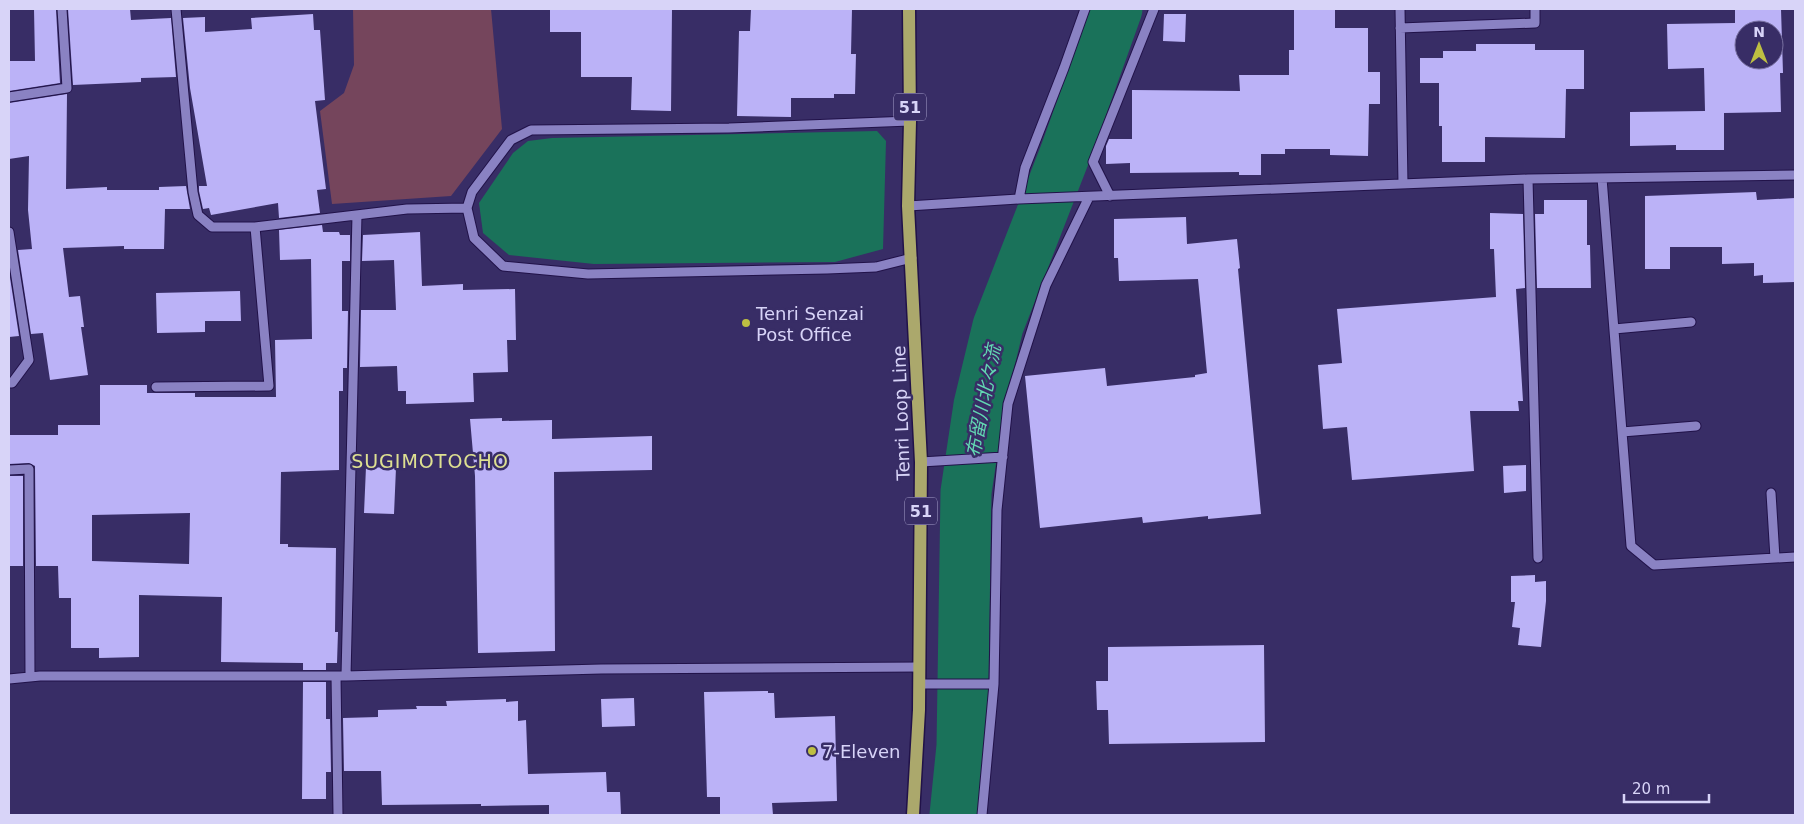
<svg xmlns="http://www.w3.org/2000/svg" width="1804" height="824" font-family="'DejaVu Sans','Noto Sans JP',sans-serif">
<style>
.green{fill:#75455c}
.water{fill:#1a725a}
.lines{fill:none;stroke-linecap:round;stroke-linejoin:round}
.river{stroke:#1a725a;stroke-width:51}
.building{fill:#bbb2f7;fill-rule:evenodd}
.minor-casing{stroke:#211249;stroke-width:11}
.major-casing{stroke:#211249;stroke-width:15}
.minor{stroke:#8a82c3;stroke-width:9}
.major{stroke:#aba86c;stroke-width:12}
.poi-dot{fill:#bebf42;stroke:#382d66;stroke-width:2}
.labels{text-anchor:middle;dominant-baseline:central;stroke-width:5;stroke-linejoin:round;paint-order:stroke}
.shield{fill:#382d66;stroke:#a8a2cc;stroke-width:1}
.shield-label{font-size:16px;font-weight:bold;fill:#d8d4f8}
.poi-label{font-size:18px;fill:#d8d4f8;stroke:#382d66;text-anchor:start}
.street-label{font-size:18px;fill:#d8d4f8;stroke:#382d66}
.water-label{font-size:19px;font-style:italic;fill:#62d8b2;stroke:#382d66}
.neighbourhood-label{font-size:19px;letter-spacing:1px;fill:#dee091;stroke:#382d66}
</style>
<rect width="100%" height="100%" fill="#382d66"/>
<path class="green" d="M 353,9 L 491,9 L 502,129 L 451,196 L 332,204 L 320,111 L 344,93 L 354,65 Z"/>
<path class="water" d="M 877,131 L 886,141 L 883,249 L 835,262 L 594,264 L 509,255 L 483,233 L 479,203 L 513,153 L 528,141 L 552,138 Z"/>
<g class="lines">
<path class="river" d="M 955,815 L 962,746 L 966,492 L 979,405 L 998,326 L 1065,154 L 1117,9"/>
</g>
<path class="building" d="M 34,9 L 56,9 L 60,83 L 9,91 L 9,61 L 35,61 Z
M 68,9 L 130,9 L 131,20 L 171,18 L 176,77 L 141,78 L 141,82 L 73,85 Z
M 550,9 L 672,9 L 671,111 L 631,110 L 632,77 L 581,77 L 581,32 L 550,32 Z
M 751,9 L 852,9 L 851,54 L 856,54 L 855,94 L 834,94 L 834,98 L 791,98 L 791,117 L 737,116 L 739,31 L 750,31 Z
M 1294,9 L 1335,9 L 1335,28 L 1368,28 L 1368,72 L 1380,72 L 1380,104 L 1369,104 L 1368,156 L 1330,155 L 1330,149 L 1285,149 L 1285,154 L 1261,154 L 1261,175 L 1239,175 L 1239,172 L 1130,173 L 1130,163 L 1106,164 L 1106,146 L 1109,139 L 1132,139 L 1132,90 L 1240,91 L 1239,75 L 1289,75 L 1289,50 L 1294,50 Z
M 1735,9 L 1781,9 L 1783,73 L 1780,73 L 1781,112 L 1724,113 L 1724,150 L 1676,150 L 1676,145 L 1630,146 L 1630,112 L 1705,111 L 1704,68 L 1668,69 L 1667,24 L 1735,23 ZM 1744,30 L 1774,30 L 1774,60 L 1744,60 Z
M 313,14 L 314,30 L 320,30 L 325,100 L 315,101 L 326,189 L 317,190 L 320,213 L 279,218 L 278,203 L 211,215 L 209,208 L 203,209 L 199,191 L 199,186 L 207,186 L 190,88 L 183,18 L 205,17 L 205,32 L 252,29 L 251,18 Z
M 1164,14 L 1186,14 L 1185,42 L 1163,41 Z
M 1476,44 L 1535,44 L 1535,50 L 1584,50 L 1584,89 L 1566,89 L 1565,138 L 1485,137 L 1485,162 L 1442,162 L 1442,126 L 1439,126 L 1439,83 L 1420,83 L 1420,58 L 1443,58 L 1443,51 L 1476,51 Z
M 67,94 L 66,189 L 107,187 L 107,190 L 159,190 L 159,187 L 186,186 L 190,209 L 165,209 L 164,249 L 124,249 L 124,246 L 63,248 L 69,297 L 80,296 L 84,327 L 81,327 L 88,375 L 50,380 L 43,333 L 31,334 L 18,250 L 32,249 L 28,210 L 29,156 L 9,159 L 9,103 Z
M 1756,192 L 1757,200 L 1795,198 L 1795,282 L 1763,283 L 1763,275 L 1754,276 L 1754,263 L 1722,264 L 1722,247 L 1670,247 L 1670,269 L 1645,269 L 1645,196 Z
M 1544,200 L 1587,200 L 1587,245 L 1590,245 L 1591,288 L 1537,288 L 1535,214 L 1544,214 Z
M 1490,213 L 1523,214 L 1525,288 L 1516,289 L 1523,401 L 1518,401 L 1519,411 L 1470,411 L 1474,471 L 1352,480 L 1347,427 L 1323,429 L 1318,365 L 1342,363 L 1337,309 L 1496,297 L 1494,249 L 1490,249 Z
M 1186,217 L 1187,244 L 1237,239 L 1240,268 L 1238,269 L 1261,514 L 1208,519 L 1208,516 L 1143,523 L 1142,517 L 1040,528 L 1025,376 L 1105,368 L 1107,386 L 1195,377 L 1195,375 L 1207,373 L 1198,279 L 1119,281 L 1118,258 L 1114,258 L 1114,219 Z
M 322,225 L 323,232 L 339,232 L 340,235 L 350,235 L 350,261 L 342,261 L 342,311 L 348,311 L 347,368 L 343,368 L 343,391 L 339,391 L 339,470 L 281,472 L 280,544 L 288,544 L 288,547 L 336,548 L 335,632 L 338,632 L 337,663 L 326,663 L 326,670 L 303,670 L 303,663 L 221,662 L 222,597 L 139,595 L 139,657 L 99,658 L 99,648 L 71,648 L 71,598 L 59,598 L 58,566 L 36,566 L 35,466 L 29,463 L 9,464 L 9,435 L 58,435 L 58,425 L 100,425 L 100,385 L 147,385 L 147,393 L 195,393 L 195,397 L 276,397 L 275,340 L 312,339 L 311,259 L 280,260 L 279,230 ZM 190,513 L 189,564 L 92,561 L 92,515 Z
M 420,232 L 422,286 L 463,284 L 463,290 L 515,289 L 516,340 L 507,340 L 508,372 L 473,373 L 474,402 L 406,404 L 406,391 L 398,391 L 397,366 L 360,367 L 361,310 L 396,310 L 394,260 L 362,261 L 363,235 Z
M 9,271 L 19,336 L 9,337 Z
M 240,291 L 241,321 L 205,321 L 205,332 L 157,333 L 156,293 Z
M 502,418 L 502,421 L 552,420 L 552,439 L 652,436 L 652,470 L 554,472 L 555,651 L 478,653 L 475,476 L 470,419 Z
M 1526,465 L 1526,491 L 1504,493 L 1503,466 Z
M 366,467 L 396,468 L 394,514 L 364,513 Z
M 9,476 L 23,476 L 23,566 L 9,566 Z
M 1535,575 L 1535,582 L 1546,581 L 1546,601 L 1541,647 L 1518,645 L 1520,628 L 1512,627 L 1515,602 L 1511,602 L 1511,576 Z
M 1264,645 L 1265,742 L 1109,744 L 1108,710 L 1097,710 L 1096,681 L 1108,681 L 1108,647 Z
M 303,682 L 326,682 L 326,719 L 330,719 L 331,772 L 326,772 L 326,799 L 302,799 Z
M 768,691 L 768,693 L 774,693 L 775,718 L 835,716 L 837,801 L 772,803 L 773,815 L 720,815 L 720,797 L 707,797 L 704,692 Z
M 634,698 L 635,726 L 602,727 L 601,699 Z
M 506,699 L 506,702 L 518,701 L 518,721 L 526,720 L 528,774 L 606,772 L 607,792 L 620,792 L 621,815 L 549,815 L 549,805 L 481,806 L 481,804 L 382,805 L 381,771 L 344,771 L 343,718 L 378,717 L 378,710 L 417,709 L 416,706 L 447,706 L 446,701 Z"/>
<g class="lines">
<defs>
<path id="minor" d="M 176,9 L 193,192 L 198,215 L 212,227 L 255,227 L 407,209 L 467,208 L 474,238 L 503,266 L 588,274 L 827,269 L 876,267 L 912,258
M 1400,9 L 1403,184
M 1400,28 L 1535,23 L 1535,9
M 9,97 L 67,88 L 62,9
M 1602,178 L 1631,546 L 1654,565 L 1795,557
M 1528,179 L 1538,558
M 1110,196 L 1093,162 L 1154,9
M 1019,199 L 1025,168 L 1064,68 L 1085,9
M 908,206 L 1019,199 L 1528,179 L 1795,175
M 467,208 L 472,192 L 511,140 L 531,130 L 729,128 L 910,121
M 9,232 L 29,360 L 12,383 L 9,383
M 1614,329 L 1691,322
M 156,387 L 269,386 L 255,227
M 1622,432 L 1696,426
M 921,462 L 1003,457
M 9,470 L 29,469 L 30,677
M 1771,493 L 1775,558
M 336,676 L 338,815
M 346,676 L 357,215
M 9,679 L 40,676 L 346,676 L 601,669 L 920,667
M 920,684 L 994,684
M 982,815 L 994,684 L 997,510 L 1008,404 L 1046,285 L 1089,197"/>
<path id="major" d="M 909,9 L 910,121 L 908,206 L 921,462 L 919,710 L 913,815"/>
</defs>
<use href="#minor" class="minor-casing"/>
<use href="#major" class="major-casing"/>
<use href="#minor" class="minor"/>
<use href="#major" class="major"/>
</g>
<g class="poi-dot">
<circle cx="746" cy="323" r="5"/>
<circle cx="812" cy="751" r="5"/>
</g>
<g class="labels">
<g class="shield">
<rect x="894" y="93.5" width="32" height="27" rx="4"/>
<rect x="905" y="497.5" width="32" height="27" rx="4"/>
</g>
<g class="shield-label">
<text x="910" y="107">51</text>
<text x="921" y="511">51</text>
</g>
<g class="poi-label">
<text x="756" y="313">Tenri Senzai<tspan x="756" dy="21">Post Office</tspan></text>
<text x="822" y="751">7-Eleven</text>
</g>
<g class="street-label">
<text transform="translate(901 413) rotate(-92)">Tenri Loop Line</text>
</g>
<g class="water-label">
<text transform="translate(983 401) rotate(-79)">布留川北々流</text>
</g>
<g class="neighbourhood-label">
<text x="430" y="461">SUGIMOTOCHO</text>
</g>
</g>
<rect width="1804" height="824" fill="none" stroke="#d8d4f8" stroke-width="20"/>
<g transform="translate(1759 45)"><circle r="24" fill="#382d66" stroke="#7870a0"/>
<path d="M0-4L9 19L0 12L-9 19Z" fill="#bebf42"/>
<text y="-8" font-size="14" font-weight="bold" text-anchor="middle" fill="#d8d4f8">N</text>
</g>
<path d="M1624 794v8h85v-8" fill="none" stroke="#d8d4f8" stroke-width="2.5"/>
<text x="1632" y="794" font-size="15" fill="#d8d4f8" stroke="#382d66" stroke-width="4" paint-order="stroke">20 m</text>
</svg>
